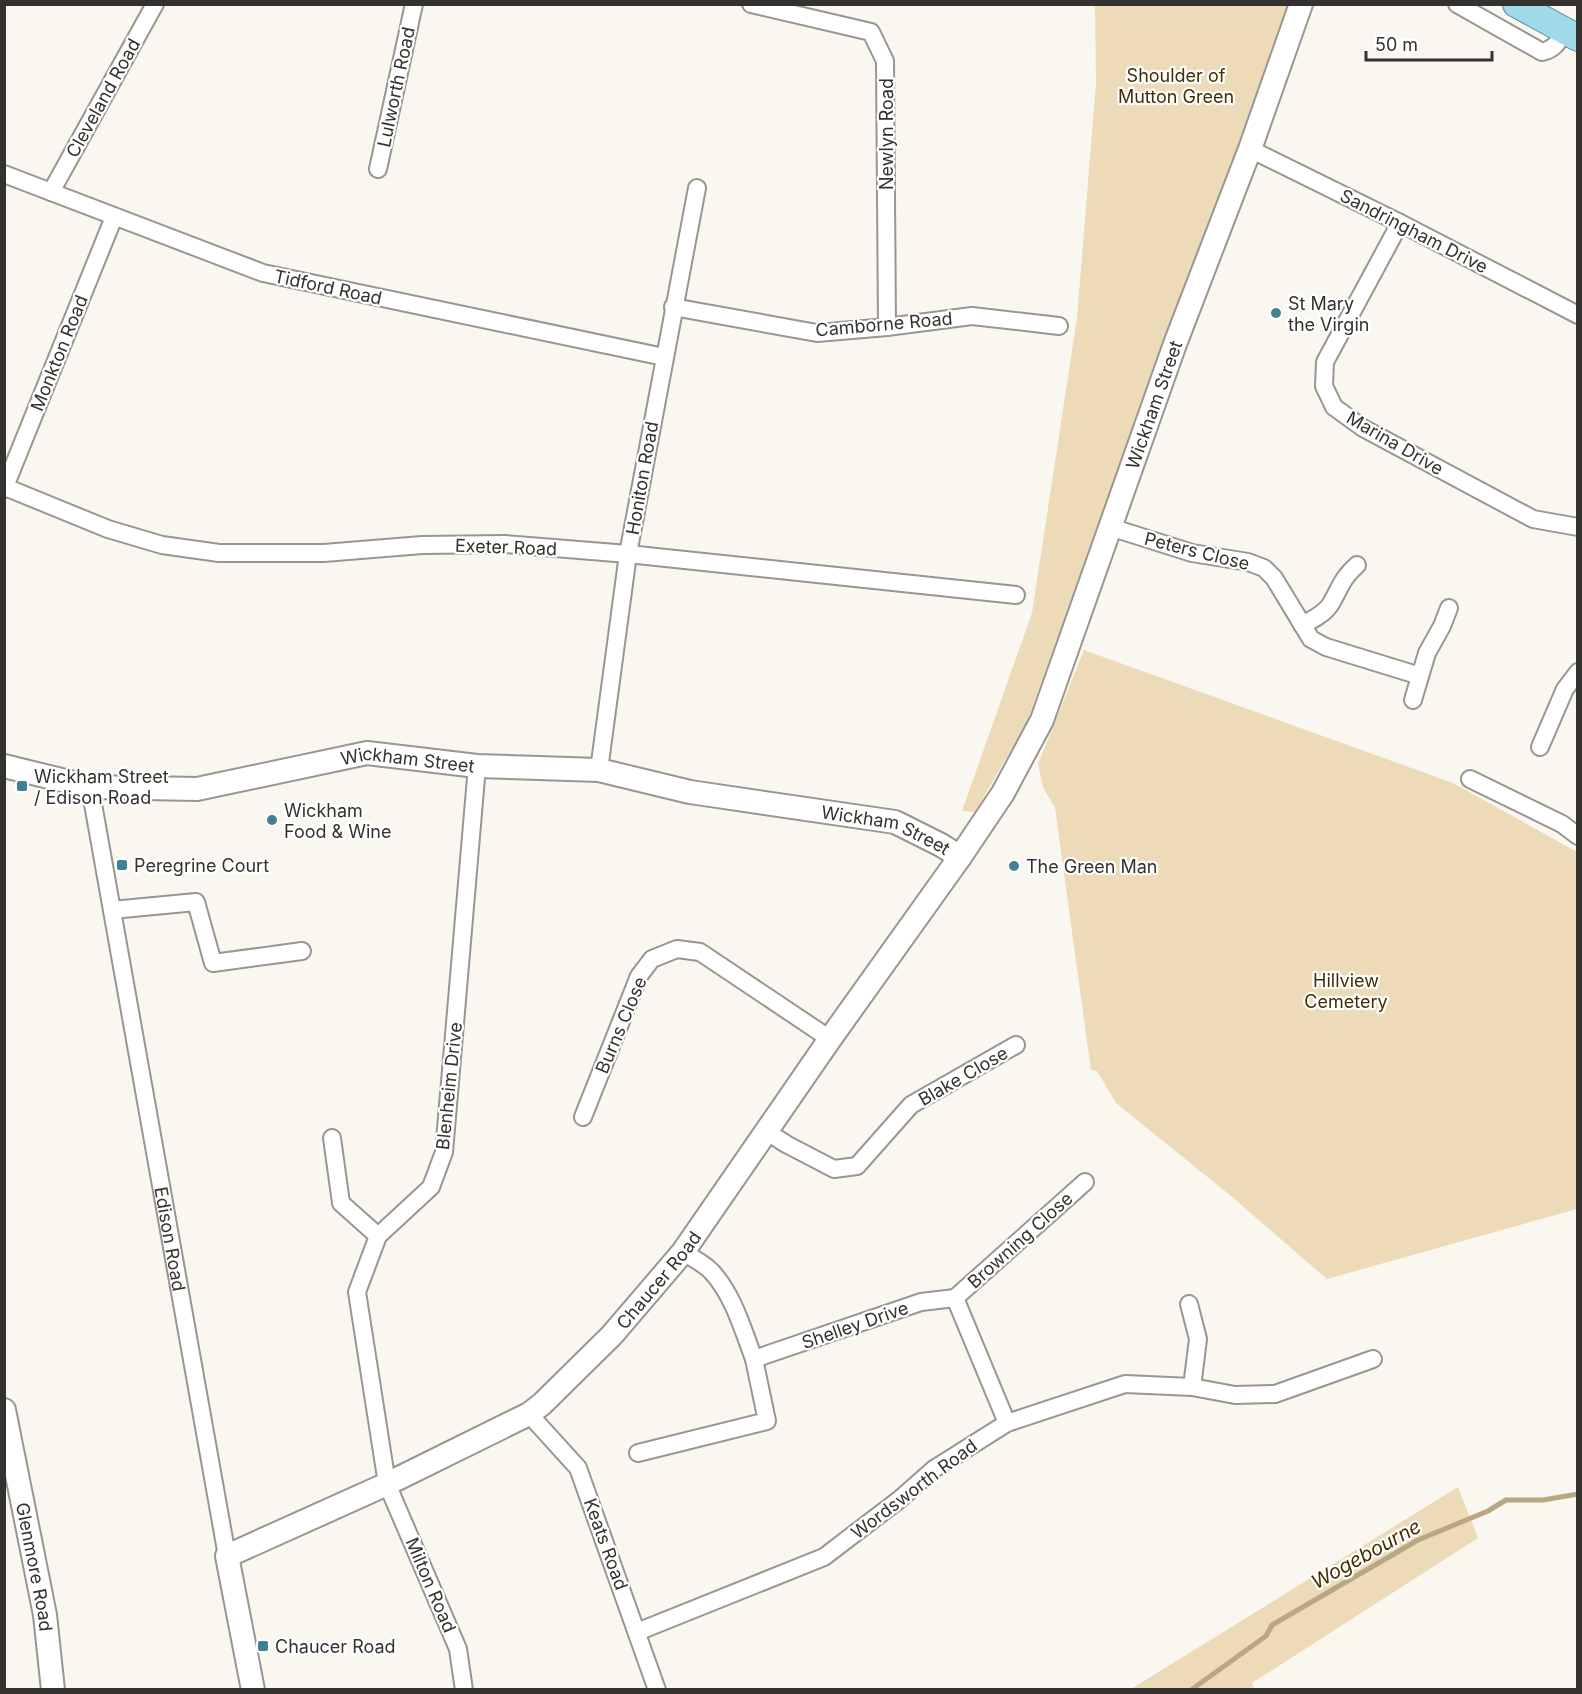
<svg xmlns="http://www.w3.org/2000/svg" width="1582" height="1694" font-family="Inter,sans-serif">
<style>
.green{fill:#ecdab8}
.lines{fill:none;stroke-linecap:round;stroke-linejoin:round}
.stream{stroke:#b9a682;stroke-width:5}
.street-casing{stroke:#999691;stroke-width:20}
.secondary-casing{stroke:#999691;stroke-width:26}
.primary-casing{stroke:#518e9f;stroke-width:28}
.street{stroke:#fff;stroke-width:16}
.secondary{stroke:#fff;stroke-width:22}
.primary{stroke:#a0d9e9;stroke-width:26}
.poi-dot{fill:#408194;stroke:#fff;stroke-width:2}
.labels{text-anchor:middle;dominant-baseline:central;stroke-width:4.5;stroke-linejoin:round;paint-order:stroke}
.park-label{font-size:18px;fill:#422e00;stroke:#fff}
.street-label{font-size:18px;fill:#33322f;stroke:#fff}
.poi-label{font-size:18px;fill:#33322f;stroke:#fff;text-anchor:start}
.water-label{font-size:20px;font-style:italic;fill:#432f00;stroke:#fff}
</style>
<rect width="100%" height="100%" fill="#faf7f1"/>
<path class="green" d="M 1095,5 L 1293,5 L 1171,324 L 1027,722 L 975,812 L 962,811 L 1032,613 L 1077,318 L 1096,83 Z
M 1084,650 L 1453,783 L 1577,852 L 1577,1209 L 1327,1279 L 1231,1196 L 1116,1103 L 1097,1071 L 1091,1070 L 1055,808 L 1043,787 L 1038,764 Z
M 1458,1487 L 1478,1538 L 1252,1683 L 1254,1689 L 1131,1689 Z"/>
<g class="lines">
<path class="stream" d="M 1191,1690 L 1266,1636 L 1272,1625 L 1418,1540 L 1488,1511 L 1506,1500 L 1543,1500 L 1578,1494"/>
<defs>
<g id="street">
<path d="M 751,4 L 871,32 L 885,61 L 887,327"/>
<path d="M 1457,4 L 1542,52 C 1555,49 1558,42 1565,31"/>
<path d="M 1250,149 L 1400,223 L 1578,315"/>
<path d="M 378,169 L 414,4"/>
<path d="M 4,174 L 263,273 L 664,357"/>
<path d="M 51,192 L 155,4"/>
<path d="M 1400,223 L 1325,362 L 1324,386 L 1334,407 L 1363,428 L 1533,519 L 1578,527"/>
<path d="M 673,307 L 817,333 L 887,327 L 972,316 L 1059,326"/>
<path d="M 5,487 L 108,529 L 162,545 L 219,553 L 324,553 L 422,545 L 505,544 L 628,554 L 1016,595"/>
<path d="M 4,489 L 114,217"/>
<path d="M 1110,527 L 1192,553 L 1248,562 L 1264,568 L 1274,578 L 1311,639 L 1326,647 L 1420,676"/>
<path d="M 1302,625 C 1312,620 1324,614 1330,605 C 1340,589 1341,579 1357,565"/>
<path d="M 1413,700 L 1427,653 L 1442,626 L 1449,608"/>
<path d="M 1540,747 L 1565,689 L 1578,672"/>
<path d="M 599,770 L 628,554 L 697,188"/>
<path d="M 1470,779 L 1562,824 L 1578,836"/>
<path id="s1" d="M 90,787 L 227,1556"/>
<path d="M 112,910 L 196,902 L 213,963 L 302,951"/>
<path d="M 583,1117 L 639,976 L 652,959 L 677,949 L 700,952 L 830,1039"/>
<path d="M 766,1131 L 786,1144 L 834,1169 L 857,1166 L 911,1105 L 1016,1045"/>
<path d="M 332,1138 L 341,1203 L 378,1236"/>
<path d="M 683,1252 C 692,1258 703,1263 711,1271 C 733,1294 743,1330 754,1359 L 921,1302 L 955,1298 L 1007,1423"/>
<path d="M 955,1298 L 1085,1182"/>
<path d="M 1189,1304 L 1198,1339 L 1192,1387"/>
<path d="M 529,1414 L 578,1468 L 657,1690"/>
<path d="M 638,1453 L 767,1421 L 754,1359"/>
<path d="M 637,1632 L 824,1557 L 900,1499 L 934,1469 L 1007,1423 L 1125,1384 L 1192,1387 L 1235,1395 L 1275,1394 L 1373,1359"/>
<path d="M 464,1690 L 458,1649 L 387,1484 L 357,1292 L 378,1236 L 431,1187 L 444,1152 L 477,766"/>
</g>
<g id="secondary">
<path id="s2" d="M 4,766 L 90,787 L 197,789 L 367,753 L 477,766 L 599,770 L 690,792 L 895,822 L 941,845 L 960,857"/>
<path id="s3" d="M 4,1410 L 45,1615 L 53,1690"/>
<path id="s4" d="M 253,1690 L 227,1556 L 387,1484 L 529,1414 L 542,1404 L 612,1335 L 683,1252 L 830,1039 L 960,857 L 1003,793 L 1042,720 L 1175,344 L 1250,149 L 1301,4"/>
</g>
<path id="primary" d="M 1516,4 L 1578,38"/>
</defs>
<use href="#street" class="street-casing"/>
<use href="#secondary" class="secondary-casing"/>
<use href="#primary" class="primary-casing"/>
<use href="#street" class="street"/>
<use href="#secondary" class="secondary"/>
<use href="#primary" class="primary"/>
</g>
<g class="poi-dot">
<circle cx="1276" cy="313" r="6"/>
<rect x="16" y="780" width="12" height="12" rx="3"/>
<circle cx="272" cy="820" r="6"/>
<rect x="116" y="859" width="12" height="12" rx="3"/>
<circle cx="1014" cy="866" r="6"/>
<rect x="257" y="1640" width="12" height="12" rx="3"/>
</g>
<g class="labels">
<g class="park-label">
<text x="1176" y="75">Shoulder of<tspan x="1176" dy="21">Mutton Green</tspan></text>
<text x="1346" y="980">Hillview<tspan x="1346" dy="21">Cemetery</tspan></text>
</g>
<g class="street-label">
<text transform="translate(396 87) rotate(-78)">Lulworth Road</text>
<text transform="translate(103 98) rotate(-61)">Cleveland Road</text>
<text transform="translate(886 134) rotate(-90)">Newlyn Road</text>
<text transform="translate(1414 231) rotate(27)">Sandringham Drive</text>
<text transform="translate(328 287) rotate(12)">Tidford Road</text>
<text transform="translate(884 324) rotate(-5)">Camborne Road</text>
<text transform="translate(59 353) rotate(-68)">Monkton Road</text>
<text stroke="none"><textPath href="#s4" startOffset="1671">Wickham Street</textPath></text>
<text transform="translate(1395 443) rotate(30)">Marina Drive</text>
<text transform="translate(642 478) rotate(-80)">Honiton Road</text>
<text transform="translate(506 547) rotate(2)">Exeter Road</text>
<text transform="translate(1197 551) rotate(14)">Peters Close</text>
<text stroke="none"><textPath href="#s2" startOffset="410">Wickham Street</textPath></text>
<text stroke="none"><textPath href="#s2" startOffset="896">Wickham Street</textPath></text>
<text transform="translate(621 1025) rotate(-67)">Burns Close</text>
<text transform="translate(963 1076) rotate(-30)">Blake Close</text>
<text transform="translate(449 1086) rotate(-84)">Blenheim Drive</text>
<text stroke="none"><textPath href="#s1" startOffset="459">Edison Road</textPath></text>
<text transform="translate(1020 1240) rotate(-42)">Browning Close</text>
<text stroke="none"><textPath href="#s4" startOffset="657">Chaucer Road</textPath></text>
<text transform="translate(855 1325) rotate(-19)">Shelley Drive</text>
<text transform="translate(914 1489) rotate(-37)">Wordsworth Road</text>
<text transform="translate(606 1544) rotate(70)">Keats Road</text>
<text stroke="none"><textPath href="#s3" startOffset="160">Glenmore Road</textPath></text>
<text transform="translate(431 1585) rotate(67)">Milton Road</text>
</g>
<g class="poi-label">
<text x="1288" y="303">St Mary<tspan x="1288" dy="21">the Virgin</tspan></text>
<text x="34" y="776">Wickham Street<tspan x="34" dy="21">/ Edison Road</tspan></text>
<text x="284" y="810">Wickham<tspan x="284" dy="21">Food &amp; Wine</tspan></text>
<text x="134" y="865">Peregrine Court</text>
<text x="1026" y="866">The Green Man</text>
<text x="275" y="1646">Chaucer Road</text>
</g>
<g class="water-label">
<text transform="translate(1366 1554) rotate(-29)">Wogebourne</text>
</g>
</g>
<rect width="1582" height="1694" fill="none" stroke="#33322f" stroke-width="12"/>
<path d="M1366 51v9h126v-9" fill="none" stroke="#33322f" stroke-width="3"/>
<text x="1375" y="51" font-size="18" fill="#33322f" stroke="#ffffff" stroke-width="4.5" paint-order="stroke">50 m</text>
</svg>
